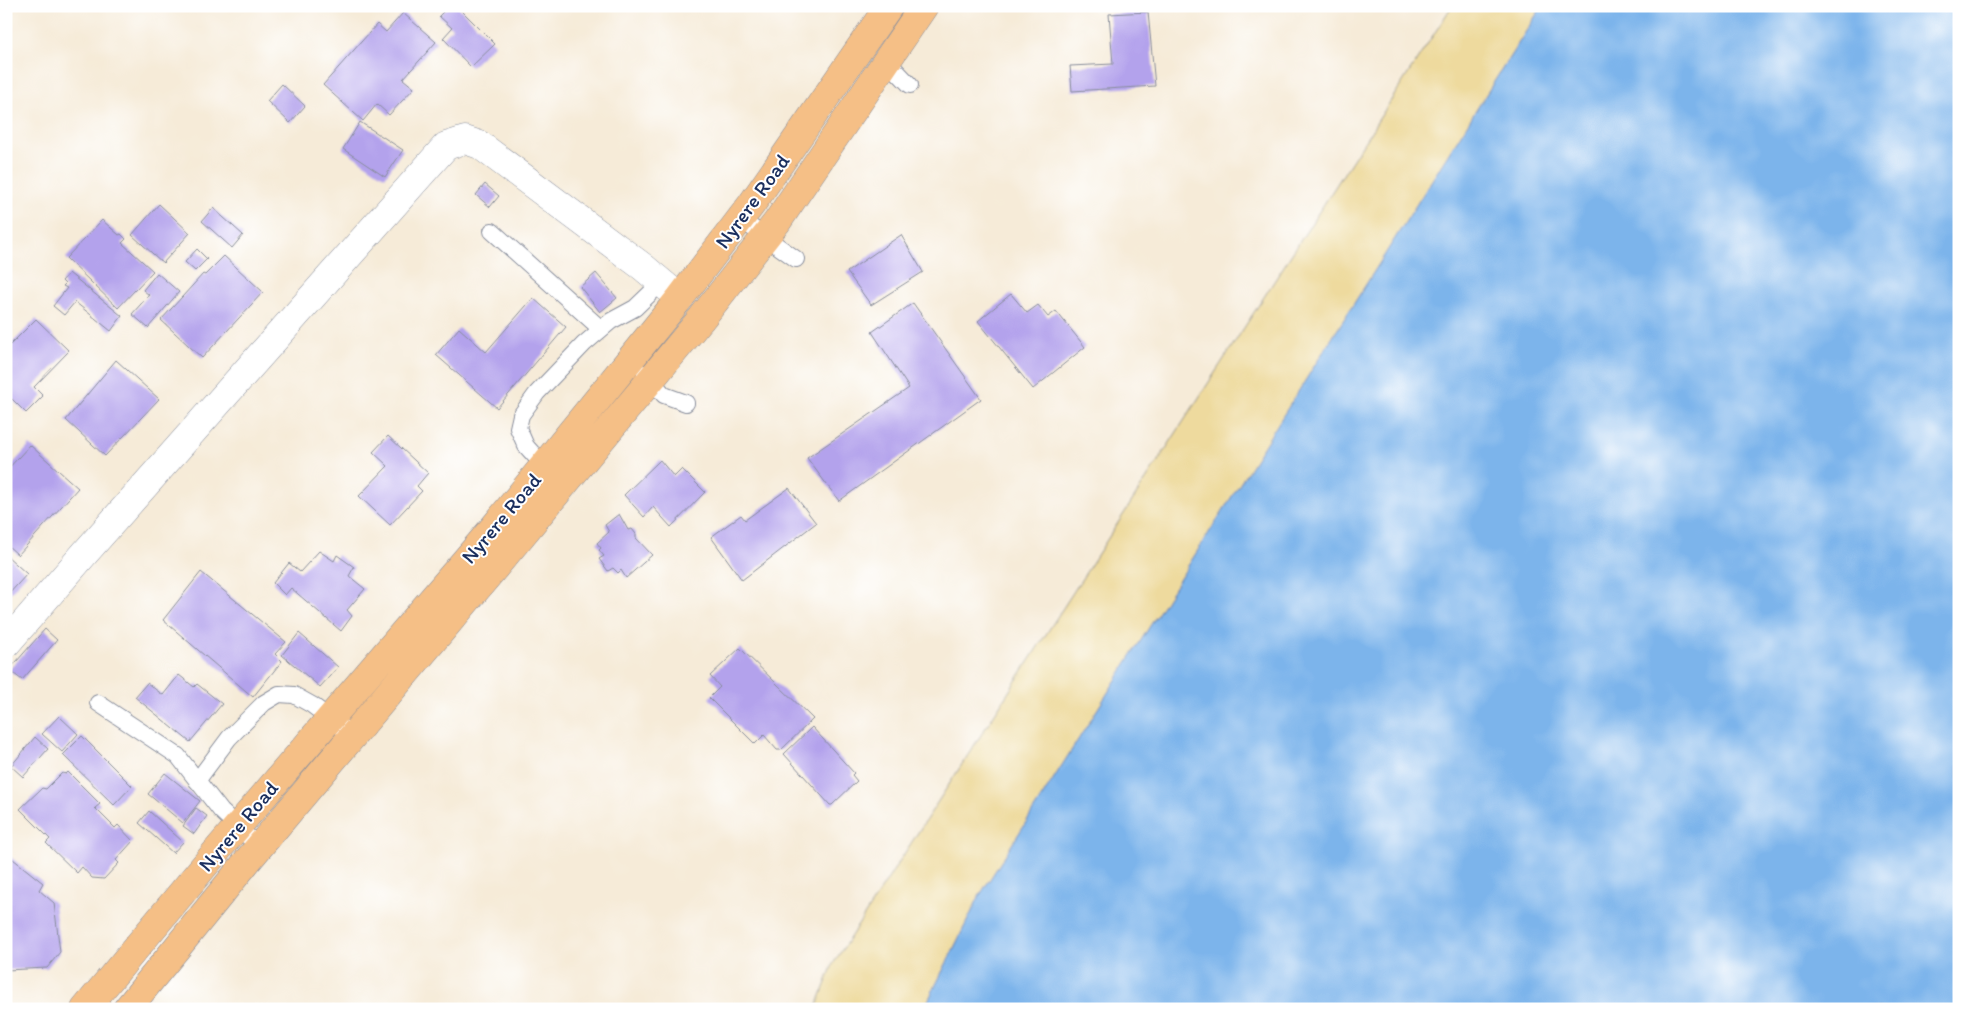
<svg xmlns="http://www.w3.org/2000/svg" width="1965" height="1015" font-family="Itim,sans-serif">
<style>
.sand{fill:#eeda9e;stroke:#84847e}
.water{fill:#7cb4eb;stroke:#4c72a4}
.building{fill:#b3a2ec}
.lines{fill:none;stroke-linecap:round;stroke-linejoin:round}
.lane-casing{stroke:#888d9b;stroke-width:18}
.street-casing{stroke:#888d9b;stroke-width:29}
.primary-casing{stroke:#888d9b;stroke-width:29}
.lane{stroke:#fff;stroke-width:16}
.street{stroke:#fff;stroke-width:28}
.primary{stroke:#f5bf86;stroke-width:28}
.labels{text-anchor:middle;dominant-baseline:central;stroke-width:4;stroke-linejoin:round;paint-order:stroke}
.street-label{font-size:21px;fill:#1b2f5e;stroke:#fff}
</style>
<rect width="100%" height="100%" fill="#fff"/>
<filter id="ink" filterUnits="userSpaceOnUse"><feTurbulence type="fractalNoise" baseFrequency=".02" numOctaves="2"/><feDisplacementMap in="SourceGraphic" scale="10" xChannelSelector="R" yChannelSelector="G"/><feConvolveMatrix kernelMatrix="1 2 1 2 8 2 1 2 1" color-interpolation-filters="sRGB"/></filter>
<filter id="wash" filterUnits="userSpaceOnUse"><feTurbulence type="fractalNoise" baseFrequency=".0096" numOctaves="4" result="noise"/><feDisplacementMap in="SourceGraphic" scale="20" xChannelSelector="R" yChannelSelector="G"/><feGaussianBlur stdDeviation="1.12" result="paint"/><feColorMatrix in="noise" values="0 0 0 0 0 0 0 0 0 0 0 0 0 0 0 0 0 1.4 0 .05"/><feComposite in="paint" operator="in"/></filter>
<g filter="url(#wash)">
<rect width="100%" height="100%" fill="#f6ebd8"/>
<path class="sand" d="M 1452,6 L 1542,6 L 980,895 L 924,1009 L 816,1009 L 833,964 Z"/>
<path class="water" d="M 1542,6 L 1959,6 L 1959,1009 L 924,1009 L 980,895 Z"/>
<g id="blocks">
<path class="building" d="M 449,6 L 457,6 L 495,44 L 471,67 L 443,38 L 452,28 L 439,16 Z
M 1148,12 L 1155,86 L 1072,91 L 1070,66 L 1113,64 L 1109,14 Z
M 403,13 L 436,42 L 403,79 L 414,88 L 389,115 L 377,104 L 363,121 L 323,85 L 377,24 L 386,32 Z
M 282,84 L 305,106 L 290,123 L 267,101 Z
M 360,122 L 403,150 L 385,177 L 343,149 Z
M 485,184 L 499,196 L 490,207 L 476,195 Z
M 159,204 L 190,233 L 163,263 L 132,235 Z
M 213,208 L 243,235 L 232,248 L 202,221 Z
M 102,220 L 119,235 L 121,234 L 126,239 L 122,243 L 153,271 L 118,308 L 66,258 Z
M 901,235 L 923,272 L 871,305 L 847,272 Z
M 197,249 L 207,259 L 195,271 L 185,262 Z
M 224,256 L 263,292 L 202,358 L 161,320 L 203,274 L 205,275 Z
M 69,273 L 122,316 L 111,331 L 75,302 L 64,315 L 53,306 L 67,288 L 63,286 L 65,284 L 62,281 Z
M 157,273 L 179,292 L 148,328 L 132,314 L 149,295 L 143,290 Z
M 596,273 L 617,298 L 600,312 L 580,287 Z
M 1011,294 L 1027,313 L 1038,305 L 1048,317 L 1056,311 L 1085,347 L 1033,389 L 978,321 Z
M 533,298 L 566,327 L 497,408 L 436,355 L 459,328 L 486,352 Z
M 913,303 L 981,399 L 839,501 L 807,458 L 909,388 L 872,332 Z
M 36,319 L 69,351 L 34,387 L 43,396 L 26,413 L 12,399 L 7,404 L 6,403 L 6,349 Z
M 116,360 L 159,399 L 105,456 L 66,420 Z
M 388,436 L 428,473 L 417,486 L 422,491 L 390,525 L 359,496 L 388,466 L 373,452 Z
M 30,445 L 78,488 L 18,555 L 6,544 L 6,471 Z
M 660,460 L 674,477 L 682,469 L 705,492 L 671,527 L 653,507 L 644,517 L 624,495 Z
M 789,488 L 816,523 L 742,580 L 711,537 L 741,515 L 745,520 Z
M 619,514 L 628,530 L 632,529 L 636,534 L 636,538 L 652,555 L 626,578 L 621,570 L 618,573 L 613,568 L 608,571 L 599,559 L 604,556 L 599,550 L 601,548 L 597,543 L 609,532 L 605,525 Z
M 319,551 L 334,561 L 337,555 L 354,567 L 349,576 L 365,589 L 347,610 L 352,616 L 341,631 L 291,588 L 285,595 L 273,583 L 289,563 L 300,572 Z
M 6,555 L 27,574 L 8,595 L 6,594 Z
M 201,572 L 286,642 L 275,654 L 282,661 L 253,697 L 163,620 Z
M 45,629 L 57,640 L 22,680 L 9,670 Z
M 299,633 L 338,667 L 320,687 L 282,655 Z
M 740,648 L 813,719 L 781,750 L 777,750 L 764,735 L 755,744 L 709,698 L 720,687 L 710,676 Z
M 179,675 L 194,687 L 197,684 L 222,704 L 190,742 L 135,697 L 147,683 L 163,695 Z
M 59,716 L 78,734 L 62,752 L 42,734 Z
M 812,727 L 854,773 L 852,775 L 857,781 L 832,805 L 830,805 L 784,754 Z
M 82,736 L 132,786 L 114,805 L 63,755 Z
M 35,737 L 48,749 L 23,777 L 11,766 Z
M 68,772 L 100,804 L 95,808 L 115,828 L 118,825 L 133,841 L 116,860 L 119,863 L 104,879 L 92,878 L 82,867 L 77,873 L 46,843 L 50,839 L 20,809 L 42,788 L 46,789 L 62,773 L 66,774 Z
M 165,773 L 200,801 L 183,823 L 148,794 Z
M 196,808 L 207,816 L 194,834 L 183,826 Z
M 149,811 L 183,842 L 173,853 L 139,823 Z
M 8,855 L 43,883 L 39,890 L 54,903 L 60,952 L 47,968 L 6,970 L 6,857 Z"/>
</g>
</g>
<g filter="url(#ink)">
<use href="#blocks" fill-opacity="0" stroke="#888d9b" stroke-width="1"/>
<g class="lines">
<defs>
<path id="lane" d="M 887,61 L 910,85
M 740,219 L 796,259
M 492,231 L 601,329
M 645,373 L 664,395 L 686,403
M 544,466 L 526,446 L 518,428 L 521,415 L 537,393 L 584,344 L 611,321 L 635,308 L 662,282
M 98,703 L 178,756 L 221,811 L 259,847
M 197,781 L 229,738 L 264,703 L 279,694 L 294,695 L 312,705 L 353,736"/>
<path id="street" d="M 6,644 L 85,553 L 446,146 L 465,140 L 480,145 L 643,267 L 680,298"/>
<path id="primary" d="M 85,1009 L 220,847 L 494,527 L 680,298 L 751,205 L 889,6
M 127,1009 L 249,859 L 517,541 L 701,319 L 777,222 L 924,6"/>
</defs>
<use href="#lane" class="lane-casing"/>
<use href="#street" class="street-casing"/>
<use href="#primary" class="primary-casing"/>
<use href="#lane" class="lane"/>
<use href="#street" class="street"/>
<use href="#primary" class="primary"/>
</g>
</g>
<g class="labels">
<g class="street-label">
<text transform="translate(752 201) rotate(-54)">Nyrere Road</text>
<text transform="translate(501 518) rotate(-50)">Nyrere Road</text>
<text transform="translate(238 826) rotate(-50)">Nyrere Road</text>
</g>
</g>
<rect width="1965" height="1015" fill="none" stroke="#fff" stroke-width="25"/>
</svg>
